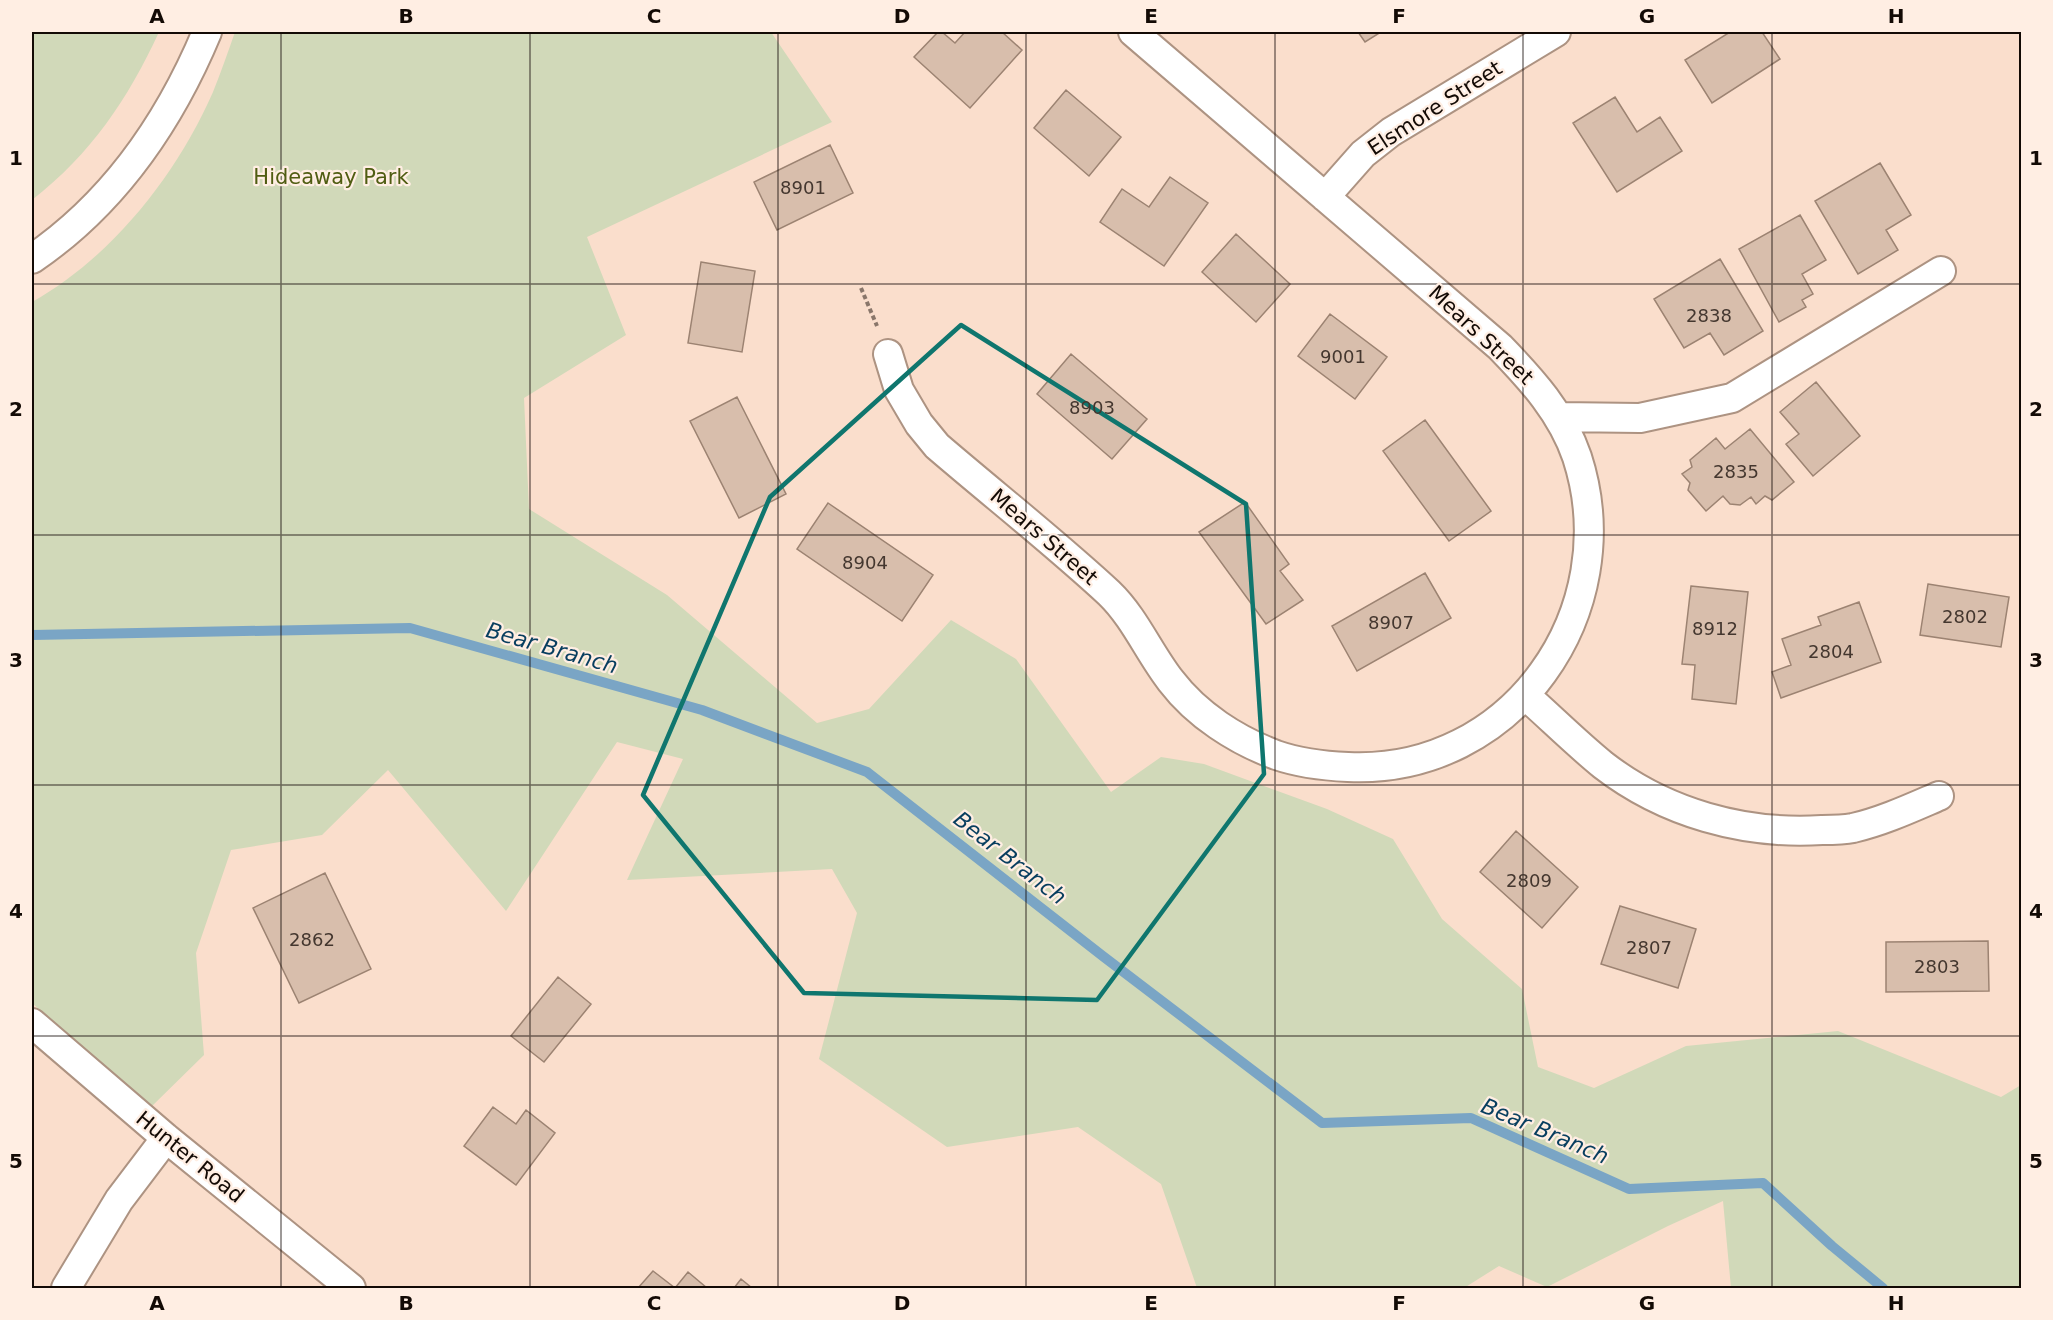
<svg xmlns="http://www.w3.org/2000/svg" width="2053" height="1320" font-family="'DejaVu Sans',sans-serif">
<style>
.green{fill:#d1d9b9}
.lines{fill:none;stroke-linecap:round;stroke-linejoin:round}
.stream{stroke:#7aa5c5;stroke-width:10}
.building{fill:#d8beac;stroke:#9c8372;stroke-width:1.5}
.street-casing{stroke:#ad9382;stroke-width:32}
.path{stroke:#89766a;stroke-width:4;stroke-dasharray:4.5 3;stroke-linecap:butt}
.street{stroke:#fff;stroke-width:28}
.marked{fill:none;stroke:#0f766e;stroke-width:4.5;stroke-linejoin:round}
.grid{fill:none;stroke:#130a05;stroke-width:1.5;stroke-opacity:0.55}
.labels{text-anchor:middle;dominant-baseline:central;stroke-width:4.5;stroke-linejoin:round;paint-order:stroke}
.number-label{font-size:18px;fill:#44372f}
.street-label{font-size:21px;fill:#130a05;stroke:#ffeee3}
.park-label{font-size:21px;fill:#505d12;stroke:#ffeee3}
.water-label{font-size:22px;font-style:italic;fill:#083e5f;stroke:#ffeee3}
.neatline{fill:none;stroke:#130a05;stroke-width:2}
.grid-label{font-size:20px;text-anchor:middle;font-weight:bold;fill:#130a05}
</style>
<rect width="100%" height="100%" fill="#fadecc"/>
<path class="green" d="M 32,32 L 159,32 C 128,99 91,154 32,200 Z
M 235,32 L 771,32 L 832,122 L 587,237 L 626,335 L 524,398 L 529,509 L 667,595 L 817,723 L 869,709 L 951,620 L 1016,659 L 1111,792 L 1161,757 L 1204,764 L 1327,809 L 1393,839 L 1442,919 L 1522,989 L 1538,1067 L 1594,1088 L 1686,1046 L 1838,1031 L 2001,1097 L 2021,1085 L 2021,1288 L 1731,1288 L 1723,1201 L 1668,1226 L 1547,1287 L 1499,1266 L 1464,1288 L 1197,1288 L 1161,1184 L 1078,1127 L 947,1147 L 819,1059 L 857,913 L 832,869 L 627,880 L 683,759 L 617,742 L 506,911 L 388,770 L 322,835 L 231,850 L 196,953 L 204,1055 L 150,1108 L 32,1003 L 32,302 C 112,257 176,176 213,92 C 221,72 228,52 235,32 Z"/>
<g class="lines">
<path class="stream" d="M 32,635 L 410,628 L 702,710 L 867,772 L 1104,957 L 1322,1123 L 1471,1118 L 1629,1189 L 1763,1183 L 1832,1246 L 1883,1288"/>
</g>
<path class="building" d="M 938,32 L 942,32 L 955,43 L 965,32 L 1002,32 L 1022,50 L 970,108 L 914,57 Z
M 1358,32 L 1381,32 L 1365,42 Z
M 1730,32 L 1762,32 L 1780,59 L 1712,103 L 1685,60 Z
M 1066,90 L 1121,137 L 1089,176 L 1034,128 Z
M 1615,97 L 1637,132 L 1660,117 L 1682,151 L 1617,192 L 1573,123 Z
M 830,145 L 853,193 L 777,230 L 754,182 Z
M 1880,163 L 1911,215 L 1886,230 L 1898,250 L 1858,274 L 1815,201 Z
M 1170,177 L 1208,203 L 1164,266 L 1100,222 L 1122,189 L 1149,207 Z
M 1800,215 L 1826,260 L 1802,274 L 1813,294 L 1802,300 L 1806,307 L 1779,322 L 1739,249 Z
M 1236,234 L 1290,284 L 1256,322 L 1202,272 Z
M 1720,259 L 1763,331 L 1724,355 L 1710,333 L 1684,348 L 1654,299 Z
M 701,262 L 755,271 L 742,352 L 688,343 Z
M 1330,314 L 1387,357 L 1355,399 L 1298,356 Z
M 1071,354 L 1147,419 L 1112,459 L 1037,394 Z
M 1816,382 L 1860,436 L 1813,476 L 1786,444 L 1799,434 L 1780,412 Z
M 737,397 L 786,494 L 739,518 L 690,421 Z
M 1425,420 L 1491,511 L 1449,541 L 1383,451 Z
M 1750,429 L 1794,482 L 1772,500 L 1765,496 L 1756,504 L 1751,497 L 1740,505 L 1730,504 L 1723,496 L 1706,511 L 1688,490 L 1690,483 L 1682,474 L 1692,467 L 1690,460 L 1716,438 L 1725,449 Z
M 1245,502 L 1289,564 L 1280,571 L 1303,600 L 1266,624 L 1199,532 Z
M 828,503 L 933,575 L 902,621 L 797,549 Z
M 1425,573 L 1451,618 L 1357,671 L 1332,626 Z
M 1928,584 L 2009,597 L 2001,647 L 1920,635 Z
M 1691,586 L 1748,592 L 1736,704 L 1692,699 L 1695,665 L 1682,664 Z
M 1859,602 L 1881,662 L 1781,698 L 1772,672 L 1791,665 L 1782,639 L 1821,625 L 1818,617 Z
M 1516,831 L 1578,887 L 1542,928 L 1480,872 Z
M 325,873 L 371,969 L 299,1003 L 253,908 Z
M 1620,906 L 1696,929 L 1678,988 L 1601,964 Z
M 1988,941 L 1989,991 L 1886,992 L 1886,942 Z
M 558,977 L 591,1004 L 544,1062 L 511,1036 Z
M 493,1107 L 516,1124 L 526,1110 L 555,1133 L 516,1185 L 464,1146 Z
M 653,1271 L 675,1288 L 638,1288 Z
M 688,1272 L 707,1288 L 675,1288 Z
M 741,1279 L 752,1288 L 734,1288 Z"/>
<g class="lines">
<defs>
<path id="street" d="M 1325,197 L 1363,154 L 1391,132 L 1556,32
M 32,259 C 114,203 169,123 207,32
M 888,354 L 899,390 L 919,424 L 937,446 C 994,495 1054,542 1109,593 C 1135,618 1149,653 1171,681 C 1197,715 1236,740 1276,755 C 1299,763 1324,766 1348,767 C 1512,775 1627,611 1577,457 C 1562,413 1532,380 1500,347 L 1133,32
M 1559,417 L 1640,418 L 1732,398 L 1941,271
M 1525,695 C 1551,718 1576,743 1603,765 C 1665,813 1744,835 1822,830 C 1832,830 1843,830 1853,828 C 1883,821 1911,808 1939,796
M 32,1023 L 166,1138 L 351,1288
M 66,1288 L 119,1200 L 166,1138"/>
</defs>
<use href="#street" class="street-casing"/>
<path class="path" d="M 861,288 L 877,326"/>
<use href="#street" class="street"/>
</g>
<path class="marked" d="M 961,325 L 1246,504 L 1264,774 L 1097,1000 L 804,993 L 643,795 L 770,497 Z"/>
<path class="grid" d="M 281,32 L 281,1288M 530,32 L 530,1288M 778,32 L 778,1288M 1026,32 L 1026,1288M 1275,32 L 1275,1288M 1523,32 L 1523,1288M 1772,32 L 1772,1288M 32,284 L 2022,284M 32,535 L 2022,535M 32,785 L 2022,785M 32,1036 L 2022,1036"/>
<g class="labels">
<g class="number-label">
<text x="803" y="187">8901</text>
<text x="1709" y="315">2838</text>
<text x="1343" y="356">9001</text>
<text x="1092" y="407">8903</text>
<text x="1736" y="471">2835</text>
<text x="865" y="562">8904</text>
<text x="1965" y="616">2802</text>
<text x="1391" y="622">8907</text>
<text x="1715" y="628">8912</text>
<text x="1831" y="651">2804</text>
<text x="1529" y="880">2809</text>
<text x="312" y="939">2862</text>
<text x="1649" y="947">2807</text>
<text x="1937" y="966">2803</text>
</g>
<g class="street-label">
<text transform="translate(1435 108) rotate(-33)">Elsmore Street</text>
<text transform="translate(1481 335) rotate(43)">Mears Street</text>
<text transform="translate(1044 537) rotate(41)">Mears Street</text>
<text transform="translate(190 1157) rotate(39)">Hunter Road</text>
</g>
<g class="park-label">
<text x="331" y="177">Hideaway Park</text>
</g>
<g class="water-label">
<text transform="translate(552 648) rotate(16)">Bear Branch</text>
<text transform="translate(1010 858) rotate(38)">Bear Branch</text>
<text transform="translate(1545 1131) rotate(23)">Bear Branch</text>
</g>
</g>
<rect width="2053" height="1320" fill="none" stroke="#ffeee3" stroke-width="66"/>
<rect x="33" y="33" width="1987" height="1254" class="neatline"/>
<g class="grid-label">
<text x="157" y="23">A</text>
<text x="406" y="23">B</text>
<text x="654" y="23">C</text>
<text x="902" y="23">D</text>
<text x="1151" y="23">E</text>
<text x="1399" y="23">F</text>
<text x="1647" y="23">G</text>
<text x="1896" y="23">H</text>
<text x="16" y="165">1</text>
<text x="2036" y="165">1</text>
<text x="16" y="416">2</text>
<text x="2036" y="416">2</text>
<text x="16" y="667">3</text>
<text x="2036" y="667">3</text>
<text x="16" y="918">4</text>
<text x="2036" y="918">4</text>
<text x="16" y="1168">5</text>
<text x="2036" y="1168">5</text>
<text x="157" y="1310">A</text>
<text x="406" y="1310">B</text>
<text x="654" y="1310">C</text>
<text x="902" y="1310">D</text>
<text x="1151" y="1310">E</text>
<text x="1399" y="1310">F</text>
<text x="1647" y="1310">G</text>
<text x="1896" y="1310">H</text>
</g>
</svg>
